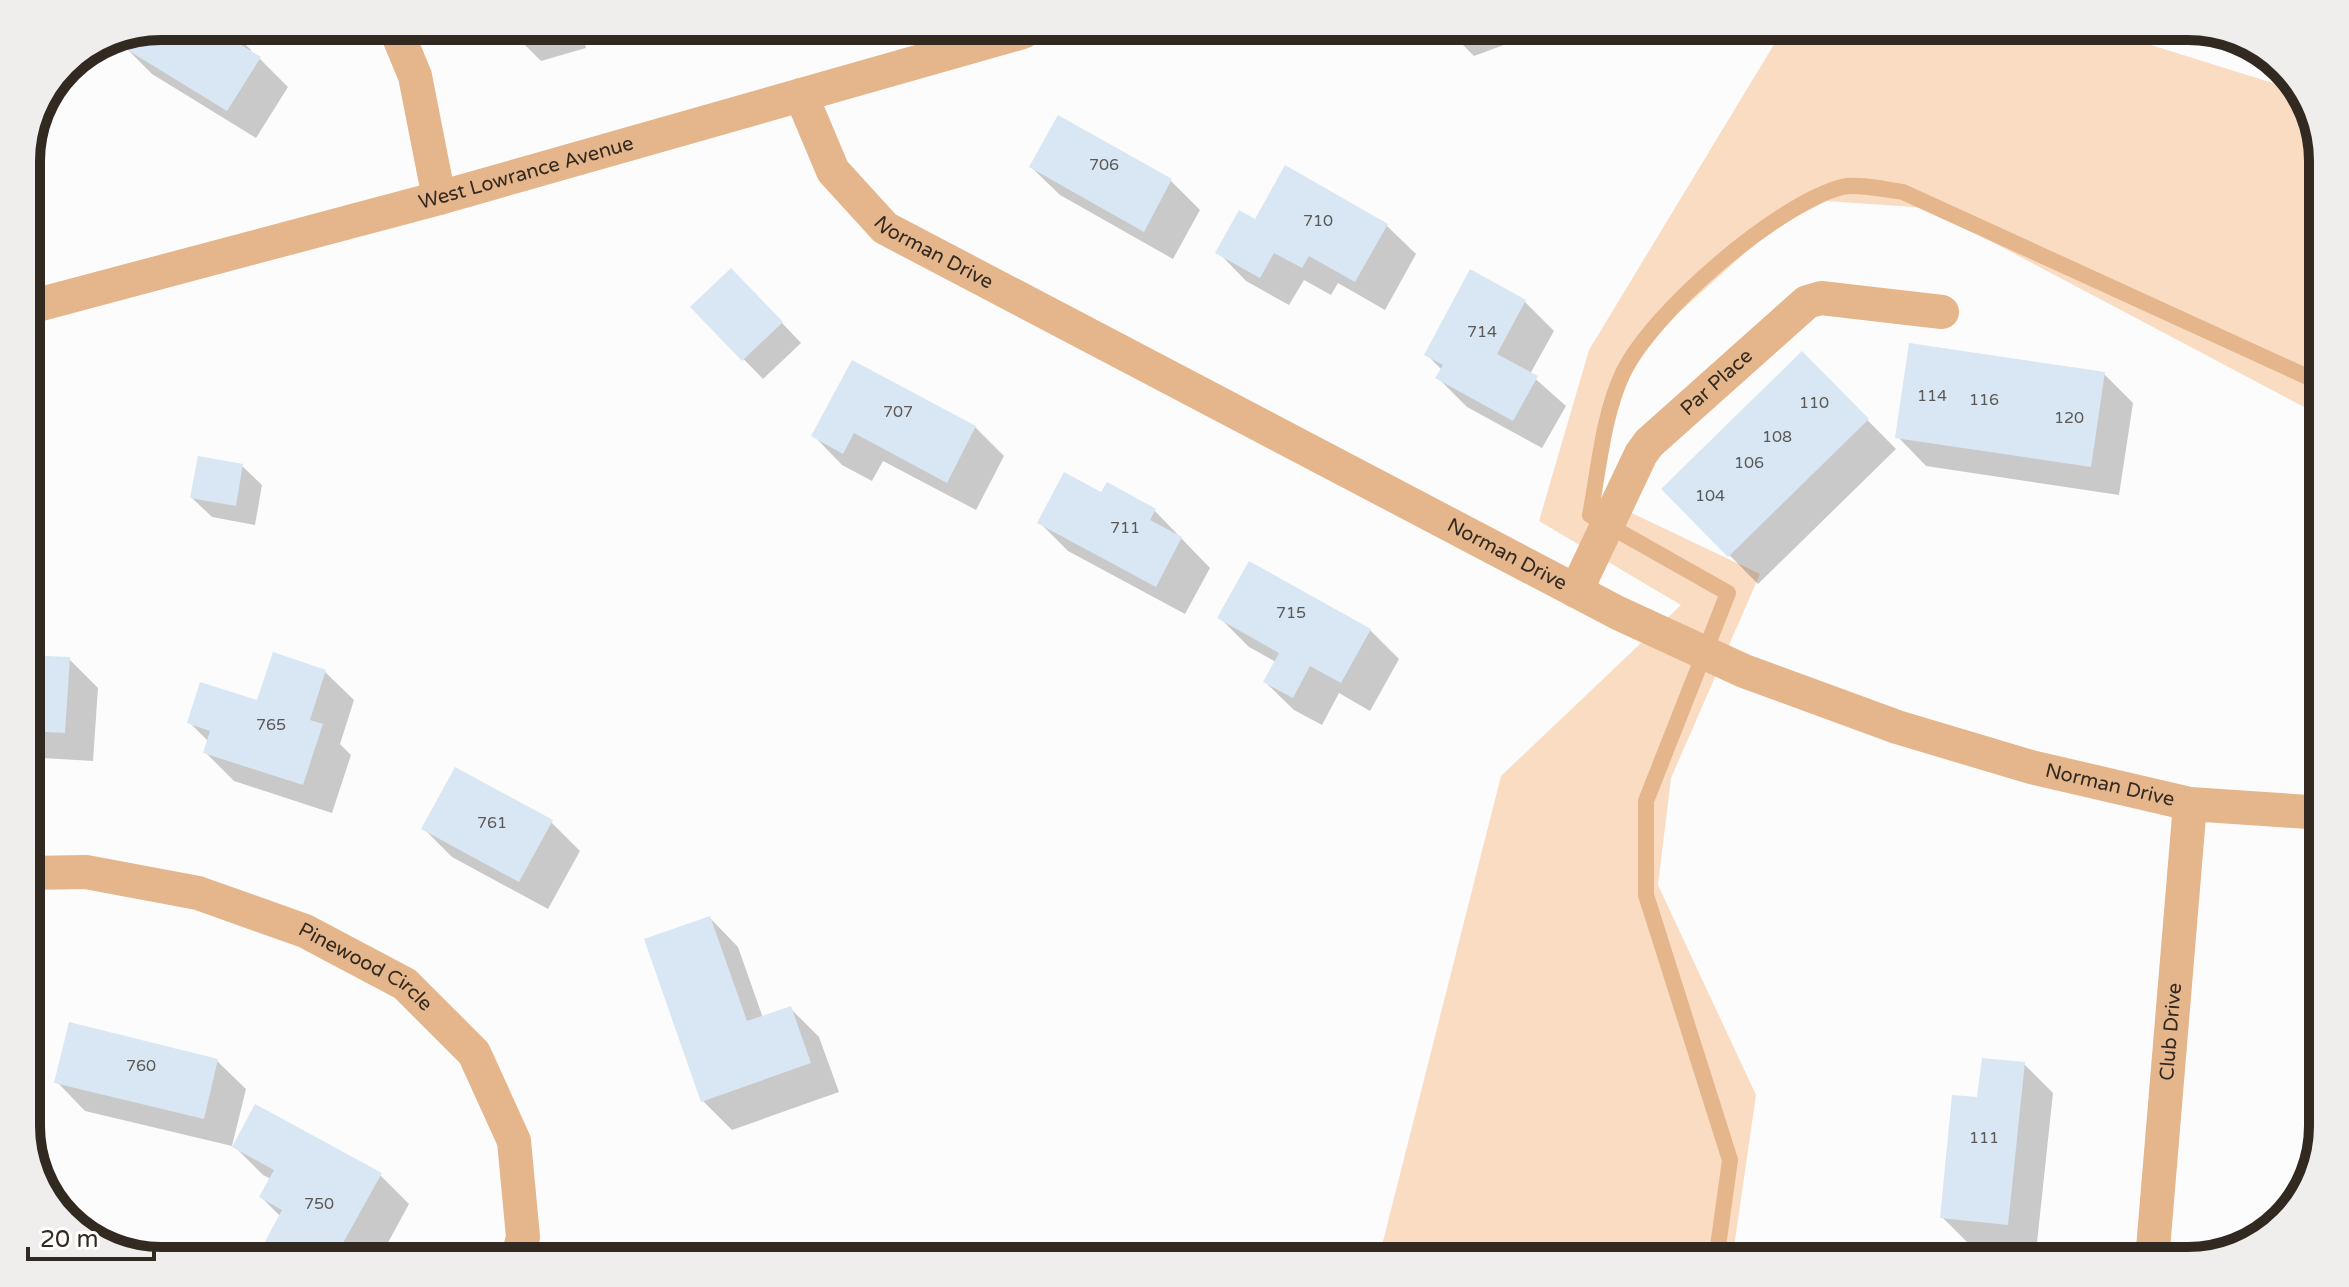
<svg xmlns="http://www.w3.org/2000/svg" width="2349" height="1287" font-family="'Varela Round',sans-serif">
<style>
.green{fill:#fadcc3}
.shadow{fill:#0003}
.building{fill:#d8e7f3}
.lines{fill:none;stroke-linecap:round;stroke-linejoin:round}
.service{stroke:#e5b58b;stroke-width:16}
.minor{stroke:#e5b58b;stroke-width:34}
.labels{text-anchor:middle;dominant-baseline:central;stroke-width:6;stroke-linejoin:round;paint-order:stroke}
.number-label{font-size:16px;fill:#5c5856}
.street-label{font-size:20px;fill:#322921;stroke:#fff}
.rim{fill:none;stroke:#322921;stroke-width:10}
</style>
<rect width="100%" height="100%" fill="#fcfcfc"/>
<path class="green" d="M 2090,26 L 2305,93 L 2323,152 L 2323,417 L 1928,208 L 1826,201 L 1768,232 L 1621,365 L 1596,496 L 1760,574 L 1671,778 L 1658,885 L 1756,1095 L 1732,1261 L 1378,1261 L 1501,776 L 1681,605 L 1539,521 L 1589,350 L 1784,28 Z"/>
<path class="shadow" d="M 1547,29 L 1474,56 L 1454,36 L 1452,30 Z
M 514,34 L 582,34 L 586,48 L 541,61 Z
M 236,35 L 251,50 L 250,52 L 259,58 L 288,87 L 256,138 L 152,74 L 123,45 L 129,36 Z
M 1058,118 L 1171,181 L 1200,210 L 1173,259 L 1060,195 L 1031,167 Z
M 1255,222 L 1387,226 L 1416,254 L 1385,310 L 1338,283 L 1331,295 L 1304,280 L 1289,305 L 1246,281 L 1218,252 Z
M 1471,272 L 1525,302 L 1554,331 L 1530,374 L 1566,406 L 1542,448 L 1467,407 L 1438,378 L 1442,370 L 1426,354 Z
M 751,290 L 801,343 L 763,379 L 693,307 Z
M 1802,354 L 1896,449 L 1758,584 L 1664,489 Z
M 853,362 L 975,427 L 1004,456 L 976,510 L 883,461 L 872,481 L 842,465 L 814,436 Z
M 2104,374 L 2133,403 L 2119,495 L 1926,466 L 1898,437 Z
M 242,466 L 262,485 L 255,525 L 212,517 L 192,498 Z
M 1102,494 L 1155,511 L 1210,568 L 1185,614 L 1068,551 L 1039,522 Z
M 26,602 L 34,610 L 32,657 L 69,659 L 98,688 L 93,761 L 26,757 Z
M 1220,618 L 1370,630 L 1399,659 L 1370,711 L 1339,693 L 1322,725 L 1294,710 L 1265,682 L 1276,662 L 1249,647 Z
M 325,672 L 354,700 L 340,744 L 351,755 L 332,813 L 234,781 L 205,752 L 209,742 L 189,722 L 259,703 Z
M 551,822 L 580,851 L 548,909 L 452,857 L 423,828 Z
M 710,918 L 738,947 L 763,1018 L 790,1008 L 819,1037 L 839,1092 L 732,1130 L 703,1101 Z
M 217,1061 L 246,1089 L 232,1146 L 85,1111 L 57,1082 Z
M 2024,1064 L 2053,1093 L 2036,1252 L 1971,1246 L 1942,1217 L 1979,1099 Z
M 26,1089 L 40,1103 L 34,1158 L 26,1135 Z
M 234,1146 L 380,1175 L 409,1204 L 378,1261 L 258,1261 L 281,1217 L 261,1197 L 271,1179 L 263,1175 Z"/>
<path class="building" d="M 127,36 L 226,36 L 261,57 L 227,111 L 121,46 Z
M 1058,115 L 1172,179 L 1144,232 L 1029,167 Z
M 1285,165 L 1388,224 L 1355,282 L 1309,256 L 1302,268 L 1274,253 L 1260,278 L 1215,253 L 1239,210 L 1255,219 Z
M 731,268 L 783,322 L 742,361 L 690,307 Z
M 1470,269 L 1526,300 L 1497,354 L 1538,376 L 1513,421 L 1435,378 L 1443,365 L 1424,355 Z
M 1909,343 L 2105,372 L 2091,467 L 1895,438 Z
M 1802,351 L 1869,419 L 1728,557 L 1661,489 Z
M 852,360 L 976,426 L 947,483 L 854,433 L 843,454 L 811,436 Z
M 198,456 L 243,464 L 236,506 L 190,498 Z
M 1064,472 L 1101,492 L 1107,482 L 1156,509 L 1150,520 L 1182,537 L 1156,587 L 1037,523 Z
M 1249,561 L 1371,629 L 1341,683 L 1310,666 L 1293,698 L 1263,682 L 1279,653 L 1217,618 Z
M 273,652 L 326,670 L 310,720 L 323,724 L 303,785 L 203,753 L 210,731 L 187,723 L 200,682 L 257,700 Z
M 26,655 L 70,657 L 65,733 L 26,731 Z
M 455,767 L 553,820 L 519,882 L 421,829 Z
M 710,916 L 747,1021 L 791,1006 L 811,1063 L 701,1102 L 644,939 Z
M 69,1022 L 218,1059 L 204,1119 L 54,1083 Z
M 1982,1058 L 2025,1062 L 2008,1225 L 1940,1218 L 1952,1095 L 1977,1097 Z
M 255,1104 L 382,1173 L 333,1261 L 255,1260 L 282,1210 L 259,1197 L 274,1170 L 232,1147 Z
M 2319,1117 L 2323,1118 L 2323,1127 L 2317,1149 Z"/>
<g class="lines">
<path class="service" d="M 1716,1261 L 1730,1160 L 1646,895 L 1646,801 L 1728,593 L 1590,515 C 1599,468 1603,415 1623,373 C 1652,312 1777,204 1842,187 C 1857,183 1887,190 1903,192 L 2323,384"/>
<g class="minor">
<path d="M 398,35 L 415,76 L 439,198"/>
<path id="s1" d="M 801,95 L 833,171 L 885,228 L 1618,613 L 1744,671 L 1897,727 L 2031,767 L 2190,804 L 2323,813"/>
<path id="s2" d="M 26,308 L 439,198 L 1023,32"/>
<path id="s3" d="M 1576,591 L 1641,454 L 1649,443 L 1807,302 L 1821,298 L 1942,312"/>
<path id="s4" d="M 26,873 L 86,872 L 198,893 L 305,931 L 405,984 L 474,1053 L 514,1141 L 523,1237 L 517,1261"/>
<path id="s5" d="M 2152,1261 L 2190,804"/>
</g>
</g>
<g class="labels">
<g class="number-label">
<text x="1104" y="165">706</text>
<text x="1318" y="221">710</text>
<text x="1482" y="332">714</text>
<text x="1932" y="396">114</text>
<text x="1984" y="400">116</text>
<text x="1814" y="403">110</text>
<text x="898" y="412">707</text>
<text x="2069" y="418">120</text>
<text x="1777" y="437">108</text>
<text x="1749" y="463">106</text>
<text x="1710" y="496">104</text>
<text x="1125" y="528">711</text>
<text x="1291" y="613">715</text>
<text x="271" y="725">765</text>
<text x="492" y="823">761</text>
<text x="141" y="1066">760</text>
<text x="1984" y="1138">111</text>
<text x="319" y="1204">750</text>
</g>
<g class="street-label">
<text stroke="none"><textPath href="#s2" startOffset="518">West Lowrance Avenue</textPath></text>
<text stroke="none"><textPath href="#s1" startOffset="214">Norman Drive</textPath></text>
<text stroke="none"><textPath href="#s3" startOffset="256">Par Place</textPath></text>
<text stroke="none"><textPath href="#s1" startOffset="862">Norman Drive</textPath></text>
<text stroke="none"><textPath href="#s1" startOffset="1510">Norman Drive</textPath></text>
<text stroke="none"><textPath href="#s4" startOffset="358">Pinewood Circle</textPath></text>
<text stroke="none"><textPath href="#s5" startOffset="230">Club Drive</textPath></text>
</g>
</g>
<path d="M0 0H2349V1287H0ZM161 40H2188A121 121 0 0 1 2309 161V1126A121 121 0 0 1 2188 1247H161A121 121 0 0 1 40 1126V161A121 121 0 0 1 161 40Z" fill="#efeeed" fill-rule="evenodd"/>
<path class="rim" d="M161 40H2188A121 121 0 0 1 2309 161V1126A121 121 0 0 1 2188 1247H161A121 121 0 0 1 40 1126V161A121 121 0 0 1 161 40Z"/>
<path d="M28 1247v12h126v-12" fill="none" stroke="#322921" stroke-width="4"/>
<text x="40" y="1247" font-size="24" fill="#322921" stroke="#ffffff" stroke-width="6" paint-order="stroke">20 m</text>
</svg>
